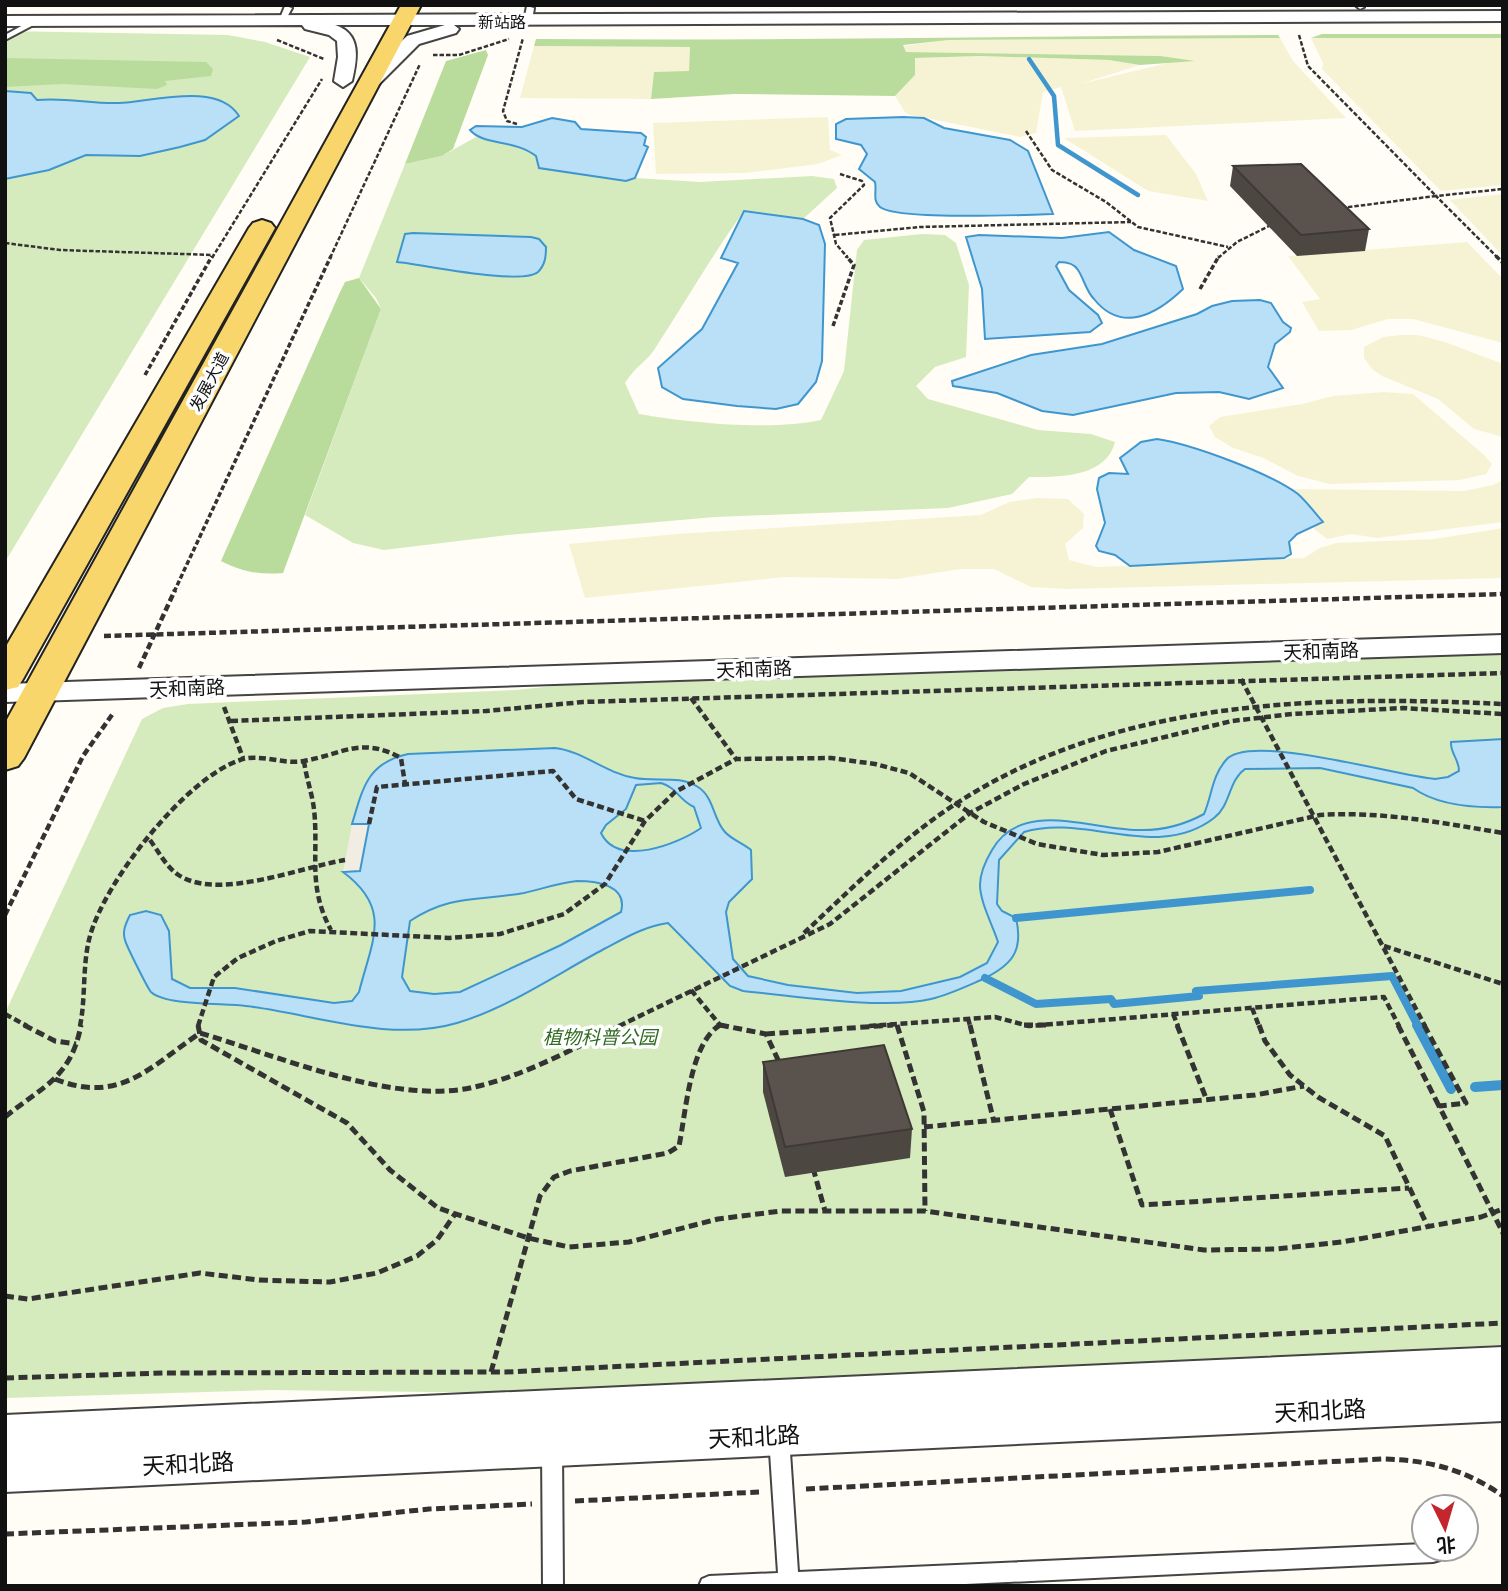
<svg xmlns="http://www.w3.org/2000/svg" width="1508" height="1591" font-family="Literata,'Noto Sans SC',serif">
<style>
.farmland{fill:#f6f3d4}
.green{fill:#d5ebbd}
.forest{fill:#b9dc9c}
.plaza{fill:#f1ede2}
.water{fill:#b9e0f7;stroke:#3f96cf;stroke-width:2;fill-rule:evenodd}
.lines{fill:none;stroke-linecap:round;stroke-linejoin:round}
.stream-far2{stroke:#3f96cf;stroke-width:4.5}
.stream-far1{stroke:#3f96cf;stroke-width:8}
.stream{stroke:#3f96cf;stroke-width:10}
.service-casing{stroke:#444;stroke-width:4}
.tertiary-casing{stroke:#444;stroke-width:4}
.primary-casing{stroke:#222;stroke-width:4}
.path-far3{stroke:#333;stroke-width:2.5;stroke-dasharray:4.5 2;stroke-linecap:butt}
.path-far2{stroke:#333;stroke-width:3.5;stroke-dasharray:5 2.5;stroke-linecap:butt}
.path-far1{stroke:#333;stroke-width:4.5;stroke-dasharray:7 3.5;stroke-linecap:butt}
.path{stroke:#333;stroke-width:5;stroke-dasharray:9 4.5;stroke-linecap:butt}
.service{fill:#fff;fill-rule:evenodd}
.tertiary{fill:#fff;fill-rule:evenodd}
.primary{fill:#f9d66b;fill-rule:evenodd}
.wall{fill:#4d4742}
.building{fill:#5a524d;stroke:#3f3936;stroke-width:2}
.labels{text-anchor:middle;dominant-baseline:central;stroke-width:7;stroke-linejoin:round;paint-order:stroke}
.far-street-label{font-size:16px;fill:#111;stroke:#fff}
.street-label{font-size:19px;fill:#111;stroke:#fff}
.park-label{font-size:19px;font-style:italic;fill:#2f6b1f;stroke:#fff}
.near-street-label{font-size:23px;fill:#111;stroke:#fff}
</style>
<rect width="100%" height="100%" fill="#fffdf5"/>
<path class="farmland" d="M 1280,38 L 1293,61 L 1346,118 L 1075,131 L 1061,87 L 1043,92 L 1036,133 L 1020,137 L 911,115 L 905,112 L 895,96 L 915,75 L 915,58 L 980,56 L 1109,60 L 1140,65 L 1080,84 L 1176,61 L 1193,61 L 1161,56 L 906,52 L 903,46 L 949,40 Z
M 1311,38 L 1503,38 L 1503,185 L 1441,191 L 1322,69 L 1323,63 Z
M 534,46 L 690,47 L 689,72 L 654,72 L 651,99 L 520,98 Z
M 828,117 L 830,150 L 842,155 L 818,164 L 745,173 L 656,174 L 653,123 Z
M 1166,135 L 1196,174 L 1208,201 L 1148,191 L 1064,138 Z
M 1503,194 L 1503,256 L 1450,200 Z
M 1467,242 L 1503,279 L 1503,343 L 1413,319 L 1388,319 L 1351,330 L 1319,331 L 1302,302 L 1320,299 L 1288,256 Z
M 1401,335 L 1418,335 L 1445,342 L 1503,364 L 1503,437 L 1474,429 L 1438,399 L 1382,376 L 1372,369 L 1364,358 L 1364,347 L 1383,337 Z
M 1384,392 L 1413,394 L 1484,455 L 1492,464 L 1486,474 L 1460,480 L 1330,484 L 1298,476 L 1263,458 L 1233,448 L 1215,437 L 1209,426 L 1220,417 L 1302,404 L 1333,396 Z
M 1503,480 L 1503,522 L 1377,538 L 1351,534 L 1327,539 L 1313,528 L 1323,522 L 1290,489 L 1464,491 L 1493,485 Z
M 1037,498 L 1068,499 L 1084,514 L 1083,528 L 1065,544 L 1069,560 L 1096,567 L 1304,558 L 1320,548 L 1336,543 L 1435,539 L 1503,528 L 1503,578 L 1067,589 L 1031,587 L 994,569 L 960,569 L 897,579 L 785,577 L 585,598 L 569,544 L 677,534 L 981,515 L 1009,502 Z"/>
<path class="green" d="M 5,31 L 228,35 L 265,42 L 310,57 L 5,562 Z
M 476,137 L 523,146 L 536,156 L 626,181 L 635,178 L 700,182 L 812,176 L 834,179 L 837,188 L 803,219 L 744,211 C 712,255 686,301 656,347 C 648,361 635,366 625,383 L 639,414 C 690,423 771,431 821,420 L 844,371 L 857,250 L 864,240 L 922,234 L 945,235 L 956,243 L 969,285 L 966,357 L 935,367 L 916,386 L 928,399 L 1038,430 L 1091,434 L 1115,442 C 1106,478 1058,477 1029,477 L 1012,494 L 948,508 L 715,517 L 508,535 L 384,550 L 353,543 L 305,515 L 381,309 L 376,298 L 359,278 L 405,164 L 442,156 Z
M 1503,653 L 1503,1345 L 514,1393 L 271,1390 L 5,1398 L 5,1013 L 142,719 L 163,708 L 188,704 L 516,690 L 582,683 Z"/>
<path class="forest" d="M 1322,34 L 1503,34 L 1503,38 L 1311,38 Z
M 1278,35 L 1280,38 L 949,40 L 903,45 L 906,52 L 1161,56 L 1195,61 L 1140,65 L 1109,60 L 980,56 L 915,58 L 915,75 L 895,96 L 734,94 L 651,99 L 654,72 L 689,71 L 690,47 L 534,46 L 536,39 C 783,41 1031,36 1278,35 Z
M 486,50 L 488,55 L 453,149 L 442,156 L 405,164 L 446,61 Z
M 5,58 L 206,62 L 213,69 L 211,76 L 165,81 L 167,85 L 157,89 L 62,84 L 5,87 Z
M 359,278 L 381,309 L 283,573 C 260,575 242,572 221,561 L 340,292 L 345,282 Z"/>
<path class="plaza" d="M 352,824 L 369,824 L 360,871 L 343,872 Z"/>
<path class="water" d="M 5,91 L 31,93 L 37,100 C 65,97 91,104 119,103 C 151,102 218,81 239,116 L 205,140 L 180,147 L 140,156 L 86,155 L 49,170 L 5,179 Z
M 903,117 L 924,118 L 944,128 L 1010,140 L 1028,151 L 1053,214 C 1026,215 896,220 880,207 C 872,201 877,191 875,182 L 859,169 L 867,154 L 861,145 L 836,139 L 836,124 L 846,119 Z
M 552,118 L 575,122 L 581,129 L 641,133 L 646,137 L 644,145 L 648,147 L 635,178 L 626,181 L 539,168 L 536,156 C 514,139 484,146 470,130 L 476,126 L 522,127 Z
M 744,211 L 803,219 L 819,225 L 825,244 L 822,361 L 816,382 L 798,404 L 776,409 L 737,406 L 683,399 L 662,387 L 658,368 L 702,329 L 738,263 L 721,258 Z
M 1109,232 L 1134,250 L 1176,266 L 1183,289 C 1157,314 1122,334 1094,299 C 1086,291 1084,279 1078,270 C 1074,263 1066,262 1059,262 L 1056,266 L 1069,290 L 1098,315 L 1102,323 L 1090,332 L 985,339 L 982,289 L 966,237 L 979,235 L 1062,238 Z
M 413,233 L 531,237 L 539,239 L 546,247 C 546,257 545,265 538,272 C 521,286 421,264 397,262 L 405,234 Z
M 1260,300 L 1271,303 L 1283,322 L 1291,328 L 1290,332 L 1275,344 L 1268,367 L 1283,388 L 1249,399 L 1219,392 L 1176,393 L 1073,415 L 1042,411 L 997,393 L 953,386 L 952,381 L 1031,355 L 1102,344 L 1197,314 L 1212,306 L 1232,301 Z
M 1157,439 C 1191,444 1270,473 1298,494 C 1307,502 1315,513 1323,522 L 1297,534 L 1289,542 L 1291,554 L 1284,558 L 1130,566 L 1115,555 L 1099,551 L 1096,546 L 1105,523 L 1097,489 L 1099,478 L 1109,473 L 1128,474 L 1120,458 L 1141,442 Z
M 1503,739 L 1503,807 C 1474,808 1437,805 1413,788 L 1320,768 L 1245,769 C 1228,781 1231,805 1214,818 C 1157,862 1085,813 1024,832 L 999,860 L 997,904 L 1002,911 L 1016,918 C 1024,952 1011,966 981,980 C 965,987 948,995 931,999 C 886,1010 792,996 743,991 L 730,986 L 668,923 C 645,926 625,938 604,949 C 557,974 508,1008 457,1023 C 389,1043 313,1014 246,1006 C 224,1003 166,1006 151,992 C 148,989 126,945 125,940 C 122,931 126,923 130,915 L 146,911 L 161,915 L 169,931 L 172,979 L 190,988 L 235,988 L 334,1003 L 352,1001 L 359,992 C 372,940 393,909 343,872 L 360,871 L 369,824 L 352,824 C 363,788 367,763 408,754 L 555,748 C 583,751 605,773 635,778 C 655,782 680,775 698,787 C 714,797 713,819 725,832 C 731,839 744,844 751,850 L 752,879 L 729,902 L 726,912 L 733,959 L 748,976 L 788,985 L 857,993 L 901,991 L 960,977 L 987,963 L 998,942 C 993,926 980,902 980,885 C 980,873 986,860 992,850 C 1021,799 1090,829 1137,830 C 1162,831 1182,826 1204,814 C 1212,795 1212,776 1226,760 C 1249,732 1396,776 1435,779 L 1448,777 L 1459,771 C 1459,759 1450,753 1451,742 ZM 661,783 C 676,787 680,801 694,807 L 701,828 C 678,844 618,868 601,833 L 606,825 L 626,809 L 636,785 ZM 577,881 C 596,881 628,885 621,912 L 561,945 L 460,992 L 434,994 L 410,991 L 402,977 L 410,921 C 450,894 480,901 524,893 C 542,889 558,883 577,881 Z"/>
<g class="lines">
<path class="stream-far2" d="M 1029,59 L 1054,96 L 1058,145 L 1138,195"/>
<path class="stream-far1" d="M 1016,918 L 1310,890
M 985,978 L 1036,1004 L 1111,999 L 1114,1004 L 1199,996 L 1196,991 L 1392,976 L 1418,1026"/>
<path class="stream" d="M 1417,1025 L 1451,1089
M 1475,1087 L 1503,1085"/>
<defs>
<path id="service" d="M 1355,5 L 1363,5 L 1364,7 L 1360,9 Z
M 285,6 L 292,8 L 284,23 L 278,23 Z
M 527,6 L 534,8 L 532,21 L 528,23 L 524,21 Z
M 34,19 L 41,21 L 5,40 L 5,35 Z
M 779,1428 L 786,1431 L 789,1437 L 798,1572 L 1424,1544 L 1424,1549 L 1441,1549 L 1443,1553 L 1440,1560 L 1433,1562 L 924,1586 L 699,1586 L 702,1579 L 709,1576 L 778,1573 L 769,1437 L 772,1431 Z
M 552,1438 L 559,1441 L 562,1447 L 563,1586 L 543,1586 L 542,1447 L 545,1441 Z"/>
<path id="tertiary" d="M 1503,11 L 1503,21 L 454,25 L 459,29 L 456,33 L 419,44 L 377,86 L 370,88 L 361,82 L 363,78 L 407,36 L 445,25 L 335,25 C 362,34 357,59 352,81 L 343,87 L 334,81 L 338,57 L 337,41 L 329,35 L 305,29 L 302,25 L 5,26 L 5,16 Z
M 1503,635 L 1503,653 L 5,702 L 5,684 Z
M 1503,1347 L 1503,1421 L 5,1492 L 5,1415 Z"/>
<path id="primary" d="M 401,5 L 421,5 L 24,758 L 18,766 L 5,770 L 5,723 Z
M 262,220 L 271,223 L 275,228 L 23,679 L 18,687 L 5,690 L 5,648 L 249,228 L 253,223 Z"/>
</defs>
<use href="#service" class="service-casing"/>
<use href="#tertiary" class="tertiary-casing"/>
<use href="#primary" class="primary-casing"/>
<path class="path-far3" d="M 1299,35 L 1308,66 L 1436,196 L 1341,208
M 277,40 L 324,59
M 433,55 L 459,55 L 509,39
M 517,124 L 507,121 L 503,111 L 523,38
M 1026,131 L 1052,170 L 1106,202 L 1138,227 L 1228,247
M 840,174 L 862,181 L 864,185 L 830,218 L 836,244 L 848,258
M 835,235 L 920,227 L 1131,222
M 5,243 L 60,250 L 214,255
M 212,258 L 322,79
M 330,258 L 420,64
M 1218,258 L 1237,242 L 1271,225
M 1498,258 L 1436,196 L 1503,189"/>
<path class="path-far2" d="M 1496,256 L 1503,263
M 1200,289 L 1219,256
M 833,326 L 854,265 L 846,256
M 145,375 L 212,256
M 174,592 L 331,256"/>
<path class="path-far1" d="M 104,636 L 1503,594
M 139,668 L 175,590
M 1241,679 L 1425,1026
M 691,698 L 736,759
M 224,707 L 243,758
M 231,721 L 486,711 L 583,702 L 1503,673
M 304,761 C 306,777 312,793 314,809 C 319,855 307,886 331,930
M 369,824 L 377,787 L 553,771 L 576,799 L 645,821
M 150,840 C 158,851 166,866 177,874 C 216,902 301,867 345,860
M 5,915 L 83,756 L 114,712
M 804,933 C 849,891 893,847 945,811 C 1108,699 1313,695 1503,704
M 1384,946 L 1503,984
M 691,990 L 720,1025 L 727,1026
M 1252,1008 L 1259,1026
M 5,1014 L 27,1026
M 1173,1014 L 1178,1026
M 968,1018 L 970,1026
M 80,1026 C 86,997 82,965 90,936 C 105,881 186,778 240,760 C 260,753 283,765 304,761 C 343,754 361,736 401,758 L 405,784
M 198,1026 L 214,977 L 238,958 L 276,941 L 310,931 L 449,938 L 500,934 L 564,914 L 605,884 L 645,821 L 675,792 L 736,759 L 831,758 L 875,764 L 909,773 L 984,822 L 1037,844 L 1103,855 L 1158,852 L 1320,815 C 1382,811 1442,823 1503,833
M 619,1026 L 830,924 L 970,813 L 1024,784 L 1106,751 L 1232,721 L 1292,714 L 1403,708 L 1503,714
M 718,1026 L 720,1025
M 869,1026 L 995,1017 L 1029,1026 L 1384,997 L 1399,1026"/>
<path class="path" d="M 24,1025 L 55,1041 L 76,1044
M 198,1025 L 201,1040 L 347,1123 L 390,1170 L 438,1208 L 528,1238 L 569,1247 L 629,1242 L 718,1219 L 781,1211 L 925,1211 L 1204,1250 L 1276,1249 L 1342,1242 L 1481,1217 L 1503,1209
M 720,1025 L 766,1034 L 780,1064
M 897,1025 L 924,1112 L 925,1211
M 970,1025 L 994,1122
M 1024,1025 L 1046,1025
M 1177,1025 L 1206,1098
M 1259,1025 L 1265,1041 L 1290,1075 L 1318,1097 L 1385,1136 L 1428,1227
M 1398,1025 L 1439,1106
M 1424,1025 L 1466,1103 L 1439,1106 L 1503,1233
M 766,1034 L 893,1025
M 55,1079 C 119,1105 150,1067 200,1033 C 278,1056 390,1104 470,1088 C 523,1077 574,1048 622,1025
M 1110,1109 L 1142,1205 L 1409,1188
M 5,1117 C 43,1086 71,1078 81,1025
M 924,1127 L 1255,1095 L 1304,1086
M 813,1168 L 825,1211
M 5,1296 L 28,1299 L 200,1273 L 259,1280 L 330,1282 L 377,1273 L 417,1256 L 437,1240 L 455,1214
M 491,1372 L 540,1196 L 554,1177 L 570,1171 L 668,1153 L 679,1146 C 686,1112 690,1043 720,1025
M 5,1378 L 165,1373 L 506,1372 L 1503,1323
M 806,1489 L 1382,1459 C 1428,1460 1465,1469 1503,1496
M 575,1501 L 759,1492
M 5,1534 L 306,1522 L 429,1509 L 532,1504"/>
<use href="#service" class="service"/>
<use href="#tertiary" class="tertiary"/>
<use href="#primary" class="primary"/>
</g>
<path class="wall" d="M 1233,166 L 1369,229 L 1365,251 L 1297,256 L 1230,186 Z
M 763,1062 L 912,1129 L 910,1158 L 785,1177 L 763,1092 Z"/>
<path class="building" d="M 1301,164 L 1369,229 L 1301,235 L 1233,166 Z
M 884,1045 L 912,1129 L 785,1147 L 763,1062 Z"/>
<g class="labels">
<g class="far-street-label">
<text x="502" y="21">新站路</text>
<text transform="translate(208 381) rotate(-62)">发展大道</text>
</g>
<g class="street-label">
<text transform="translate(1321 650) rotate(-2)">天和南路</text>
<text transform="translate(754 668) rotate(-2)">天和南路</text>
<text transform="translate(187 687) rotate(-2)">天和南路</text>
</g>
<g class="park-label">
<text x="600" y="1036">植物科普公园</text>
</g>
<g class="near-street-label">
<text transform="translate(1320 1409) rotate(-3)">天和北路</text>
<text transform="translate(754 1435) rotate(-3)">天和北路</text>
<text transform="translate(188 1462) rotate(-3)">天和北路</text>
</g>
</g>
<rect width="1508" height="1591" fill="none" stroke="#111111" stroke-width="14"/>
<g transform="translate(1445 1528) rotate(175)"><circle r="33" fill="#ffffff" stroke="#a0a0a0" stroke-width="2"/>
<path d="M0-5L12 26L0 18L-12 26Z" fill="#c4262e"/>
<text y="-10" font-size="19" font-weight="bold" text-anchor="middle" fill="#111111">北</text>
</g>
</svg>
